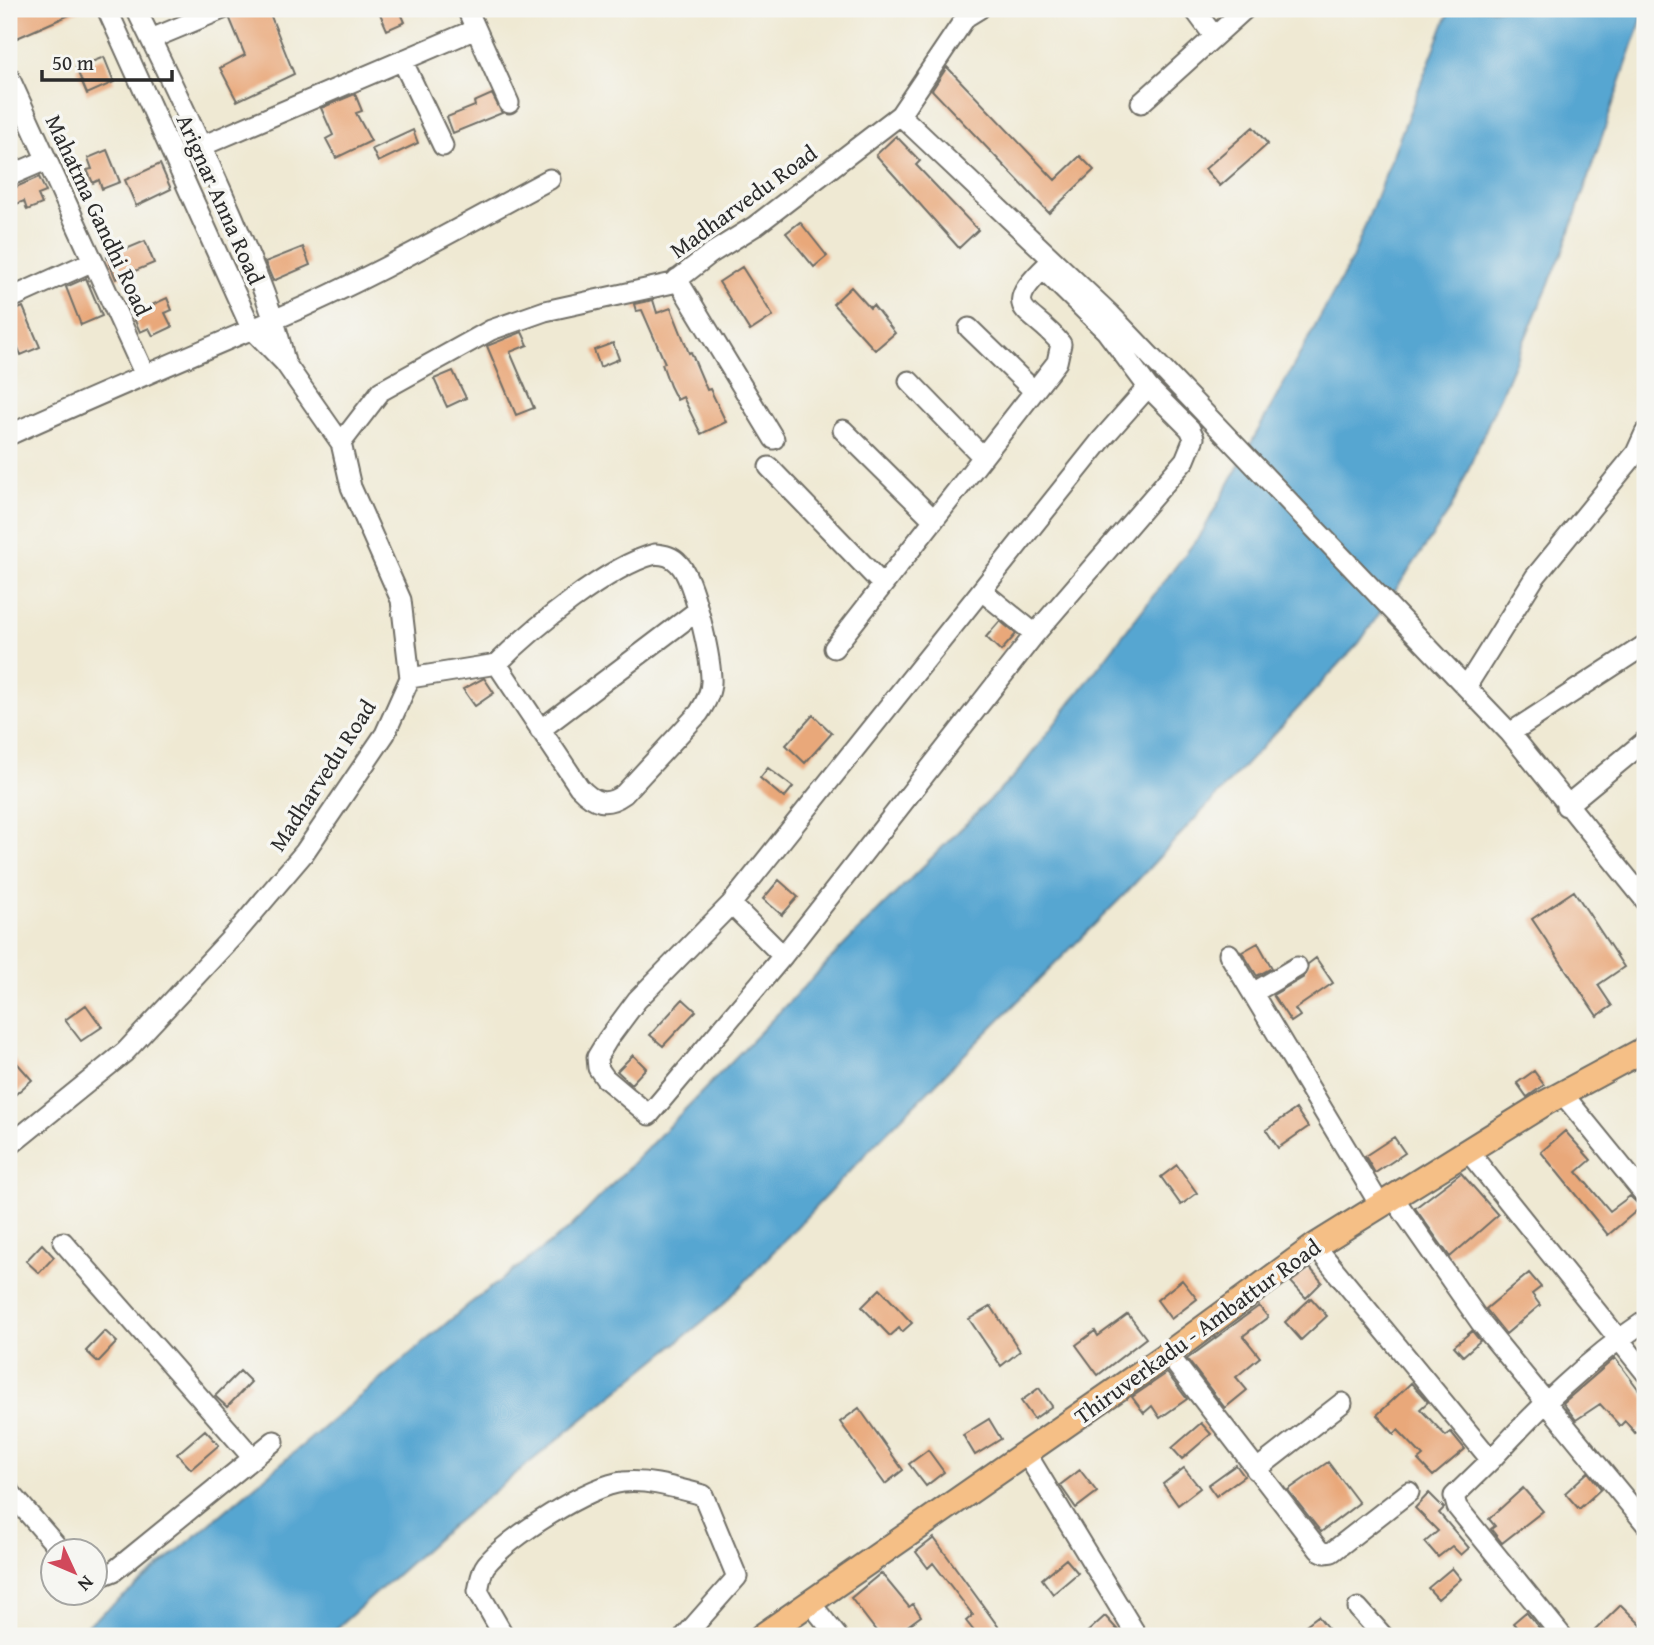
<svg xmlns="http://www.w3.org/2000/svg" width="1654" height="1645" font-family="'Gentium Book Plus',serif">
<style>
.water{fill:#57a6d1;stroke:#41687e;stroke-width:2}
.building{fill:#e9a87a}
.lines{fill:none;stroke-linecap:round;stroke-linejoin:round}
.minor-casing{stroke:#706e66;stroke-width:23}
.major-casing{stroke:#706e66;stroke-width:28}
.minor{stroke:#fff;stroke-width:19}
.major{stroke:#f5bf86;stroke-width:24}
.labels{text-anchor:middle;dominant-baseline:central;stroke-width:7;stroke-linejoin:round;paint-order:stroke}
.street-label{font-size:23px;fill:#2b2b2b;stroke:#f6f6f2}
</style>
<rect width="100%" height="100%" fill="#f6f6f2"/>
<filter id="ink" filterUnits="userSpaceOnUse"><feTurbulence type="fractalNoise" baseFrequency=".0143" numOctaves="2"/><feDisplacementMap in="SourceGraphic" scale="14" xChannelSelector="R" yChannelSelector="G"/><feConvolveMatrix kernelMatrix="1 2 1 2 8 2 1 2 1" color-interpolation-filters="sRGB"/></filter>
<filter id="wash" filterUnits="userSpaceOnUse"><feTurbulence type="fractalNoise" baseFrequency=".00686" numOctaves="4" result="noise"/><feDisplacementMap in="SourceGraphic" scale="28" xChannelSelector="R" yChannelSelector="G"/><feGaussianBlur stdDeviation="1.57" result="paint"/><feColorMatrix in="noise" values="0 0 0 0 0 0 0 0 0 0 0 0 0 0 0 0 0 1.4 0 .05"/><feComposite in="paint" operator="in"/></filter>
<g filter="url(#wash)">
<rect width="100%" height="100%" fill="#efe9d3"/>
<path class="water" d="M 1450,9 L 1645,9 L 1564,249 L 1451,509 L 1359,643 L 1123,896 L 876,1143 L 723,1305 L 449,1528 L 328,1636 L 73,1636 L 133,1589 L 468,1305 L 570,1228 L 852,937 L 1016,774 L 1203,531 L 1352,259 Z"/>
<g id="blocks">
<path class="building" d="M 10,9 L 83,9 L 17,38 Z
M 235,9 L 268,9 L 294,74 L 237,101 L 220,68 L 245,55 L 230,19 Z
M 378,9 L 399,9 L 405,22 L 387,30 Z
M 104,57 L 114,82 L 87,94 L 76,68 Z
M 947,67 L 1055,180 L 1080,156 L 1094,170 L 1049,213 L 932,90 Z
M 355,94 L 362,111 L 356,113 L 371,141 L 336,158 L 326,139 L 333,135 L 321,108 Z
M 492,94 L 502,113 L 453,133 L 447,117 L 475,106 L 474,102 Z
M 1253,127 L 1268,144 L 1220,186 L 1205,169 Z
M 413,130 L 418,143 L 378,162 L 372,149 Z
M 896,136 L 920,161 L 916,165 L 978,230 L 959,248 L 876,155 Z
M 107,150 L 120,182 L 102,189 L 99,180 L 93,183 L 87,170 L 92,169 L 88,158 Z
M 160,164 L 171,189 L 136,206 L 125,180 Z
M 39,177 L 46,192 L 38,195 L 42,204 L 27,210 L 24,201 L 14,205 L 9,190 Z
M 800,222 L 827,256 L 814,267 L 786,233 Z
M 145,241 L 154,263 L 116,279 L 107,257 Z
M 303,247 L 310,265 L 273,281 L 265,262 Z
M 742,267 L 773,316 L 750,331 L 719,282 Z
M 86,278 L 102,316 L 81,325 L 66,287 Z
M 851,287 L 870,308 L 873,305 L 895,333 L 875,350 L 833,304 Z
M 167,298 L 172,310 L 165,313 L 172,327 L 153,336 L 149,328 L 140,332 L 132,314 Z
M 653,300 L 657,313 L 671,308 L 689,353 L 691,352 L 707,390 L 710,389 L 726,422 L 701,434 L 683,397 L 677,400 L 670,386 L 662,364 L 665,363 L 642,310 L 636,311 L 634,304 Z
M 23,307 L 40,347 L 21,355 L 9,327 L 9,313 Z
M 522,332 L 528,345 L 510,352 L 534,408 L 516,415 L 487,346 Z
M 613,343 L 619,359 L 600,367 L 594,350 Z
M 453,371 L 466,398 L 447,407 L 434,379 Z
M 1000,621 L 1016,634 L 1001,651 L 986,637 Z
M 484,678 L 494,693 L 475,706 L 463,689 Z
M 813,715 L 832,733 L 805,763 L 786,745 Z
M 768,768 L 793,787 L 784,798 L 760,778 Z
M 779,880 L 798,897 L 782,915 L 763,899 Z
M 1574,891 L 1624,967 L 1598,985 L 1612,1006 L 1597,1016 L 1532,919 Z
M 1258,943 L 1272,968 L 1257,976 L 1242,952 Z
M 1316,958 L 1333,983 L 1295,1009 L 1300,1016 L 1291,1022 L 1273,995 L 1304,977 L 1308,964 Z
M 683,999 L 696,1011 L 663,1046 L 650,1035 Z
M 86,1005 L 102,1027 L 81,1041 L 65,1020 Z
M 9,1054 L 32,1080 L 9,1100 Z
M 633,1055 L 646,1068 L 631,1084 L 617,1071 Z
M 1534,1071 L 1544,1085 L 1527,1097 L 1517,1083 Z
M 1296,1109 L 1308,1127 L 1278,1148 L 1266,1130 Z
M 1565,1131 L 1591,1160 L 1577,1172 L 1610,1211 L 1630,1196 L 1641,1207 L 1608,1235 L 1541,1152 Z
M 1394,1137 L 1405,1153 L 1375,1173 L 1365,1156 Z
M 1177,1165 L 1197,1193 L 1181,1205 L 1161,1177 Z
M 1461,1173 L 1498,1215 L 1450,1257 L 1415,1208 Z
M 42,1244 L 54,1257 L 39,1273 L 26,1261 Z
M 1310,1268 L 1322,1282 L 1306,1298 L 1291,1282 Z
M 1529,1273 L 1541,1287 L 1532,1294 L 1540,1305 L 1506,1334 L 1486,1309 Z
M 1182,1280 L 1197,1299 L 1171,1319 L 1157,1300 Z
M 880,1289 L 912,1323 L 902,1332 L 899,1328 L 890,1336 L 862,1307 Z
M 1311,1298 L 1327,1316 L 1301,1340 L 1285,1322 Z
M 991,1306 L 1020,1351 L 1001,1366 L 969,1319 Z
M 1259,1306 L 1268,1317 L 1243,1336 L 1260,1357 L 1236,1377 L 1247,1390 L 1225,1408 L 1187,1359 Z
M 1128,1314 L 1146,1338 L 1098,1375 L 1076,1345 L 1095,1331 L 1098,1336 Z
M 105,1331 L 117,1342 L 98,1362 L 86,1351 Z
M 1472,1331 L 1480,1341 L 1463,1356 L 1454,1346 Z
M 1615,1358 L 1645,1398 L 1645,1424 L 1635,1433 L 1625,1421 L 1620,1426 L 1600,1404 L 1576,1420 L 1563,1403 Z
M 240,1371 L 251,1382 L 227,1407 L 215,1396 Z
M 1167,1373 L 1187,1399 L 1160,1418 L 1152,1406 L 1144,1413 L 1132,1397 Z
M 1411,1383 L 1428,1402 L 1420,1409 L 1446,1436 L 1451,1432 L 1465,1449 L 1433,1476 L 1418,1460 L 1423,1456 L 1398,1430 L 1394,1434 L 1377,1415 Z
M 1039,1388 L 1052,1406 L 1034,1419 L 1021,1401 Z
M 859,1408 L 903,1470 L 885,1484 L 840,1422 Z
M 989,1419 L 1001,1439 L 975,1455 L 963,1435 Z
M 1201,1423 L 1211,1434 L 1182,1459 L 1172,1448 Z
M 205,1430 L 219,1445 L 191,1469 L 177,1454 Z
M 928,1450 L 944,1472 L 926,1486 L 909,1464 Z
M 1328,1462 L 1359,1503 L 1321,1532 L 1288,1490 Z
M 1236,1465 L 1244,1476 L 1216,1496 L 1208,1485 Z
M 1184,1468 L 1200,1488 L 1178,1505 L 1163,1484 Z
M 1080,1470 L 1097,1492 L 1076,1508 L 1060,1485 Z
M 1588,1472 L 1601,1489 L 1579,1509 L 1565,1493 Z
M 1523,1488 L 1543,1511 L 1502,1543 L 1491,1529 L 1495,1526 L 1489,1519 Z
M 1429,1493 L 1444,1508 L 1439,1513 L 1469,1548 L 1461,1555 L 1452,1546 L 1438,1557 L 1425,1542 L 1438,1531 L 1415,1508 Z
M 934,1538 L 1005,1636 L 978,1636 L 966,1621 L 973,1615 L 933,1563 L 928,1568 L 916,1552 Z
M 1066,1559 L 1078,1573 L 1053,1594 L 1042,1579 Z
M 1452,1568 L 1461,1579 L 1438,1599 L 1428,1588 Z
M 881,1573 L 909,1607 L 913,1604 L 921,1616 L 894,1636 L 880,1636 L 851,1598 Z
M 1621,1605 L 1642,1626 L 1632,1636 L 1589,1636 Z
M 1526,1612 L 1546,1636 L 1524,1636 L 1513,1623 Z
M 1105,1616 L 1123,1636 L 1083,1636 Z
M 1318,1616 L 1334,1636 L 1308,1636 L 1302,1628 Z"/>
</g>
</g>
<g filter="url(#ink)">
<use href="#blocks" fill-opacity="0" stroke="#706e66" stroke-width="2"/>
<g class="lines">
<defs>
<path id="minor" d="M 107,9 L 251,328 L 285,363 L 341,443
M 136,9 C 170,78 202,146 233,217 C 253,265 274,311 285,362
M 467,9 L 509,103
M 1194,9 L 1214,36
M 151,39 L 223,9
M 403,62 L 443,146
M 9,77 L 144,373
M 1141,103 L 1245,9
M 900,115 L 1110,314 L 1466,687 L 1510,733 L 1645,900
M 202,146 L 476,29
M 9,176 L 46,160
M 1053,261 L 1047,265 L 1047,273 L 1106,331 L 1148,387 L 1190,429 L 1194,438 L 1185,460 L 1035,634 L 783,956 L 649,1115 L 605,1078 L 598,1068 L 597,1057 L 608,1039 L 637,1000 L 731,904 L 1103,438 L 1148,387
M 677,279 L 774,439
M 9,299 L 93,261
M 969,328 L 1034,391
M 909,381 L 983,457
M 843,430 L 934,520
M 9,435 C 97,395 187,357 276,319 C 370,279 460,227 550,179
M 769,467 L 883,585
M 655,554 C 665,555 672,556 679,564 C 694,579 710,655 711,678 C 712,691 706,702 699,713 L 624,794 C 606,807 594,803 579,787 L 497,664 C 532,629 608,566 655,554 Z
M 982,591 L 1035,634
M 834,648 L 1057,362 L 1061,344 C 1031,306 997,313 1047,265
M 410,678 L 497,664
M 1466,687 L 1535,577 L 1636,453 L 1645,433
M 540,730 L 697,611
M 1510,733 L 1645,645
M 1566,806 L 1645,741
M 731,904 L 783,956
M 1229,954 L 1380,1205
M 1253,993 L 1297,967
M 1562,1093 L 1645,1195
M 9,1146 L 125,1052 L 236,933 L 304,853 L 385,734 L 410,678 L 401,600 L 351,487 L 341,443 L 381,391 L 491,330 L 545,311 L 673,283 L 710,254 L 755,226 L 900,115 L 966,17 L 979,9
M 1468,1151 L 1645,1372
M 1393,1197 L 1481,1323 L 1645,1523
M 63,1242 L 253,1458
M 1315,1246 L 1491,1460 L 1454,1496 L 1457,1507 L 1562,1636
M 1168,1354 L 1319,1550 L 1325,1553 L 1332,1552 L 1409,1492
M 1026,1453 L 1137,1636
M 1491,1460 C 1538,1408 1587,1360 1645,1321
M 1256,1470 L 1342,1403
M 9,1491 L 60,1550
M 94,1579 L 114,1571 L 274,1441
M 811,1604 L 837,1636
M 1358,1608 L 1383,1636
M 504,1636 L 478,1591 C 480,1583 481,1571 486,1565 C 507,1538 590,1485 623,1482 C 649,1479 679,1489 703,1495 L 737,1577 L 685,1636"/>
<path id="major" d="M 762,1636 L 1168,1354 L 1315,1246 L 1545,1103 L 1645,1049"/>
</defs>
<use href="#minor" class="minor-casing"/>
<use href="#major" class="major-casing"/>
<use href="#minor" class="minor"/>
<use href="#major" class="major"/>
</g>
</g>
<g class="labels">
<g class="street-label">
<text transform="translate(221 199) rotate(66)">Arignar Anna Road</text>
<text transform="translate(743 201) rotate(-36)">Madharvedu Road</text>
<text transform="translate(99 215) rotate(65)">Mahatma Gandhi Road</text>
<text transform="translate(322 775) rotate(-57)">Madharvedu Road</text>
<text transform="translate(1197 1331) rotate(-36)">Thiruverkadu - Ambattur Road</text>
</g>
</g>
<rect width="1654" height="1645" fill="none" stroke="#f6f6f2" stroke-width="35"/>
<g transform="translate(74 1572) rotate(134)"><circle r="33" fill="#f6f6f2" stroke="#a5a5a2" stroke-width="2"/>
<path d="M0-5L12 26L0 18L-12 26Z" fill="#d1495b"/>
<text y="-10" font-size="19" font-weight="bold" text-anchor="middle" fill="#2b2b2b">N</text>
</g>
<path d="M42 70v10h130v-10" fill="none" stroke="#2b2b2b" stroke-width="3.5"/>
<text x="52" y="70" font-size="21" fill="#2b2b2b" stroke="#f6f6f2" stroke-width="5" paint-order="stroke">50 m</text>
</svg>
